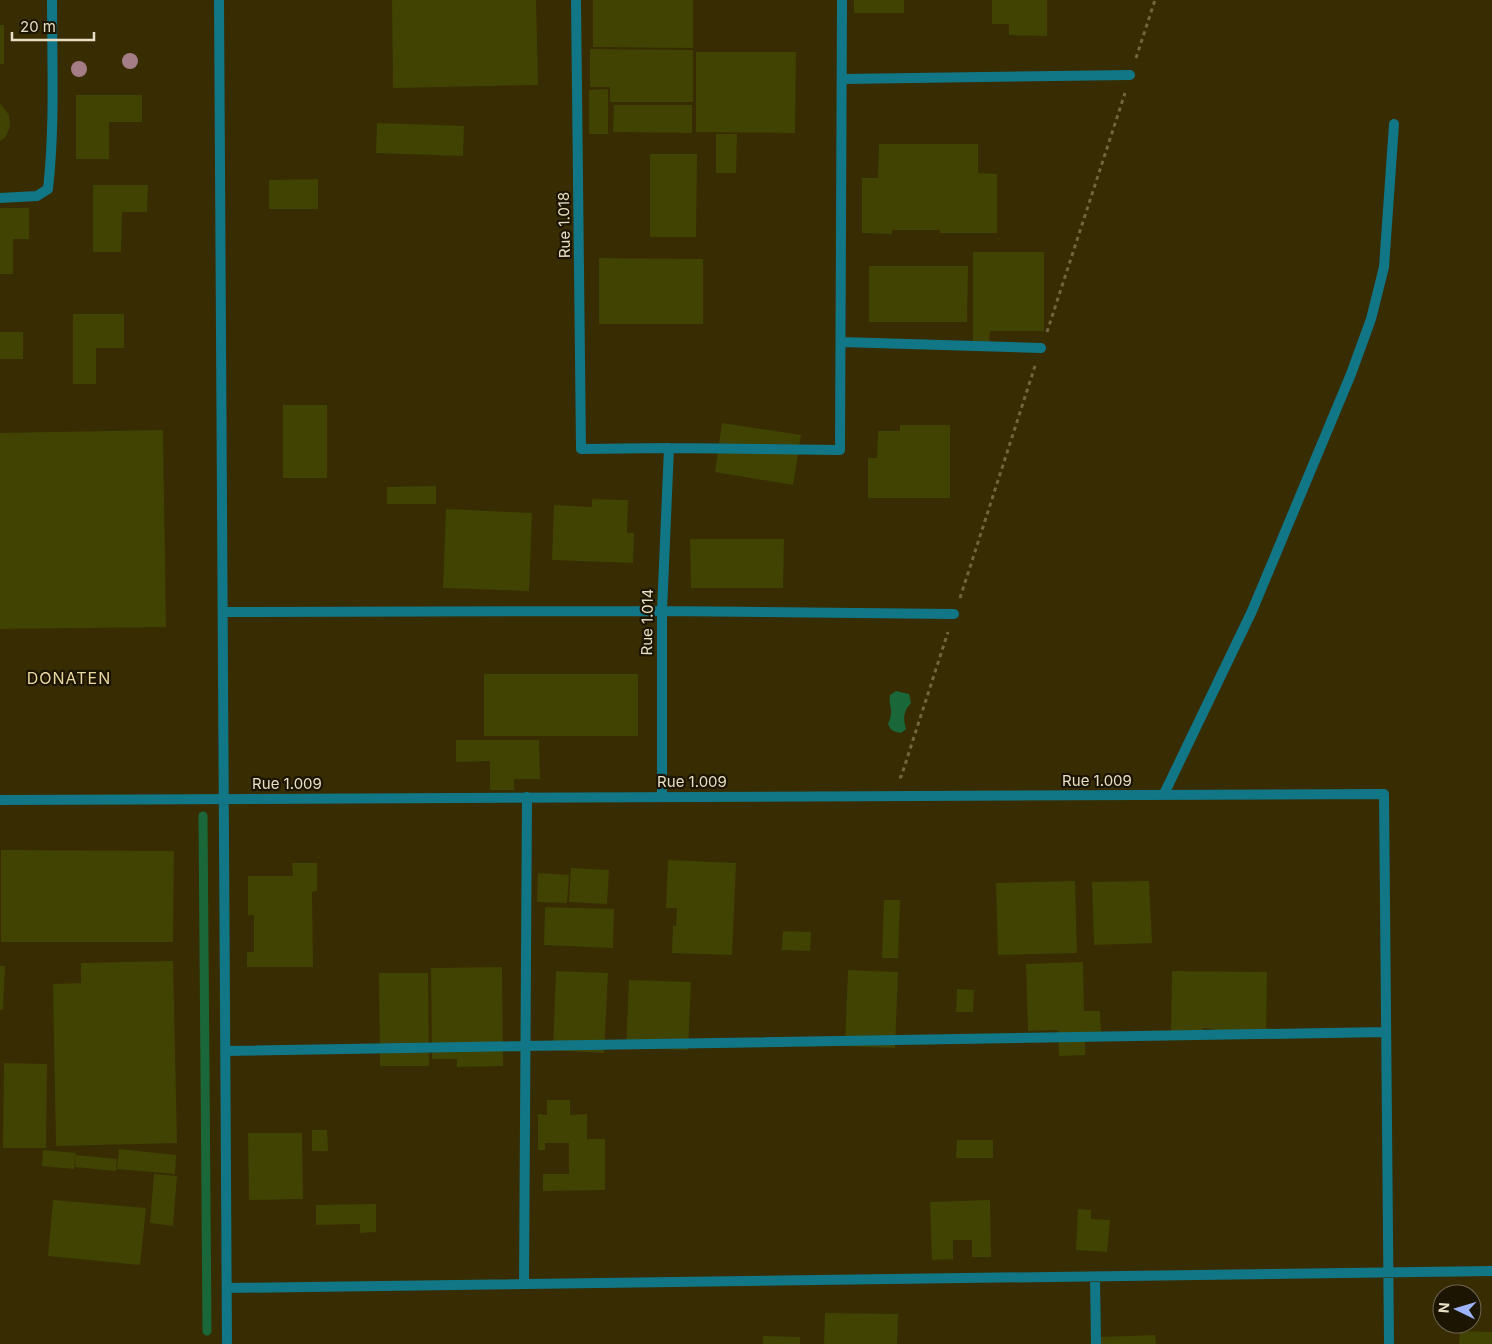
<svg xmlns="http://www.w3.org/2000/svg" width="1492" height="1344" font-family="Inter,sans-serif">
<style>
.water{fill:#1a6839}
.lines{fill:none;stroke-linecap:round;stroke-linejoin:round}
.stream{stroke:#1a6839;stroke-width:9}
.building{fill:#404302}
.path{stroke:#716640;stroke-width:3;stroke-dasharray:4 4;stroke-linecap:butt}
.lane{stroke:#117686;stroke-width:10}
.street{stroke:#117686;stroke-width:10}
.tree{fill:#a57d87}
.labels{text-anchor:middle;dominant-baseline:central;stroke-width:4.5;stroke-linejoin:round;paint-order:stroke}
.street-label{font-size:15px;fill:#e7dec3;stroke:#1c1502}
.neighbourhood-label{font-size:16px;letter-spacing:1px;fill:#e9d7a0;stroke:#1c1502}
</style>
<rect width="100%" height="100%" fill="#382c02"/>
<path class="water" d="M 896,691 L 909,694 L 911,703 C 903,712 903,718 906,729 L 901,733 C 894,732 891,731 888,724 C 895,709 888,707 890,695 Z"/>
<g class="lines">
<path class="stream" d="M 203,816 L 207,1331"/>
</g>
<path class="building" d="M 392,0 L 536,0 L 538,85 L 393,88 Z
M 593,0 L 693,0 L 693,48 L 593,47 Z
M 854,0 L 904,0 L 904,13 L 854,13 Z
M 992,0 L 1047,0 L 1047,36 L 1009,35 L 1009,24 L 992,24 Z
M 0,25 L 4,25 L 4,64 L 0,64 Z
M 590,49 L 693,50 L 693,102 L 610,102 L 610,87 L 590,87 Z
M 696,52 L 796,52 L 795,133 L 696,132 Z
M 608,89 L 608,134 L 589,134 L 589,90 Z
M 76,95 L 142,95 L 142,122 L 109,122 L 109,159 L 76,159 Z
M 0,103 L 9,115 L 10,127 L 5,138 L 0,141 Z
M 614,105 L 692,105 L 692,133 L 613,132 Z
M 377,123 L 464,126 L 463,156 L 376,153 Z
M 716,134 L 737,134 L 736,173 L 716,173 Z
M 879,144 L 978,144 L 978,173 L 997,174 L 997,233 L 940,233 L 940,230 L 892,230 L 892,234 L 862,233 L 862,178 L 878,178 Z
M 650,154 L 697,154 L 696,237 L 650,237 Z
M 318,179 L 318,209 L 269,209 L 269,180 Z
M 93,185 L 148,185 L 147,212 L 122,212 L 121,252 L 93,252 Z
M 0,208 L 29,208 L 29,239 L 13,239 L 13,274 L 0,274 Z
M 973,252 L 1044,252 L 1044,331 L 990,331 L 989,349 L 973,349 Z
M 599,258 L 703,259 L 703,324 L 599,324 Z
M 869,266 L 968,266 L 967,322 L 869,322 Z
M 73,314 L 124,314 L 124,348 L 96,348 L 96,384 L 73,384 Z
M 0,332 L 23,332 L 23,359 L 0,359 Z
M 283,405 L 327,405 L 327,478 L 283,478 Z
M 722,423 L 801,435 L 793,485 L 715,472 Z
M 900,425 L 950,425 L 950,498 L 868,498 L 868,458 L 877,458 L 878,431 L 900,431 Z
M 163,430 L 166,627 L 0,629 L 0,433 Z
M 436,486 L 436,504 L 387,504 L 387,487 Z
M 592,499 L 628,500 L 627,533 L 634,533 L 633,563 L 552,560 L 554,505 L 592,507 Z
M 446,509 L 532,513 L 529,591 L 443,588 Z
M 690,539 L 784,539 L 783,588 L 691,588 Z
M 484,674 L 638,674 L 638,736 L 484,736 Z
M 456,740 L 539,740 L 540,779 L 514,779 L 514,790 L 490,790 L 490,761 L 456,762 Z
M 1,850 L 174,851 L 173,942 L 1,942 Z
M 668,860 L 736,863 L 732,955 L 672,953 L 673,926 L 676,926 L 677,908 L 666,908 Z
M 292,863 L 317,863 L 317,891 L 312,892 L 313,967 L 247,967 L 247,952 L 254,952 L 254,915 L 248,915 L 248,876 L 293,876 Z
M 571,868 L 609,870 L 607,904 L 569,902 Z
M 538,873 L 569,875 L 567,903 L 537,902 Z
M 1075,881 L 1077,953 L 998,955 L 996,883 Z
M 1149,881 L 1152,943 L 1094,945 L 1092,882 Z
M 884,900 L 900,900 L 898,958 L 882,958 Z
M 545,907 L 614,909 L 613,948 L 544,945 Z
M 783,931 L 811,932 L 810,951 L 782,950 Z
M 173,961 L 177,1143 L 56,1146 L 53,984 L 81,983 L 81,963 Z
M 1083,962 L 1084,1011 L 1100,1011 L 1101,1034 L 1085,1034 L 1085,1055 L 1059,1056 L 1058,1030 L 1028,1031 L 1026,964 Z
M 0,966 L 5,966 L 3,1010 L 0,1009 Z
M 502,967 L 503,1066 L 457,1067 L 457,1059 L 432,1059 L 431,968 Z
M 848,970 L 898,972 L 895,1048 L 845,1046 Z
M 556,971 L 608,973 L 604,1053 L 553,1050 Z
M 1172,971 L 1267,972 L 1266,1038 L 1214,1037 L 1214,1029 L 1203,1028 L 1203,1037 L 1171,1037 Z
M 379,973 L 428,973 L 429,1066 L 380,1066 Z
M 629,980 L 691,982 L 688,1050 L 626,1048 Z
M 957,989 L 974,990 L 973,1012 L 956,1012 Z
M 4,1063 L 47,1064 L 46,1148 L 3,1148 Z
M 547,1100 L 570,1100 L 570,1115 L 587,1114 L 587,1139 L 605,1139 L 605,1190 L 543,1191 L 543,1174 L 569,1174 L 569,1143 L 545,1143 L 545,1150 L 538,1150 L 538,1114 L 547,1115 Z
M 312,1130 L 327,1130 L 328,1151 L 312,1151 Z
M 248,1133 L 302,1133 L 303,1199 L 249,1200 Z
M 957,1140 L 993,1140 L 993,1158 L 956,1158 Z
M 119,1149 L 176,1155 L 175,1174 L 117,1169 Z
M 43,1150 L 76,1153 L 74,1169 L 42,1166 Z
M 76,1155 L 117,1159 L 116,1171 L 75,1167 Z
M 154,1174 L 177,1176 L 173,1226 L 150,1223 Z
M 53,1200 L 146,1208 L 140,1265 L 48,1256 Z
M 990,1200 L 991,1257 L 972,1257 L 972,1240 L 953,1240 L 953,1259 L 932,1260 L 930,1202 Z
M 376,1204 L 376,1232 L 360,1233 L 360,1224 L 316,1225 L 316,1205 Z
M 1078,1209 L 1091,1210 L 1091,1219 L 1110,1220 L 1107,1252 L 1076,1250 Z
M 825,1313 L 898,1314 L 897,1344 L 824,1344 Z
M 1460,1331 L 1492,1332 L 1492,1344 L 1459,1344 Z
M 1155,1335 L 1156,1344 L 1101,1344 L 1100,1337 Z
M 763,1336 L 800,1337 L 800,1344 L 763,1344 Z"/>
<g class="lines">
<path class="path" d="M 1136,58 L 1155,0
M 1047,332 L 1125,93
M 960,598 L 1035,366
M 899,777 L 901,777 L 948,632"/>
<path class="lane" d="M 0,198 L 37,196 L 48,189 C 55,127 52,63 52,0"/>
<path class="street" d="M 219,0 L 227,1344
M 576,0 L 581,449 L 669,448 L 840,450 L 842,0
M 842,79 L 1130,75
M 841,342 L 1041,348
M 223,612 L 662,611 L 954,614
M 1164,794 L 1252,611 L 1351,374 L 1371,319 L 1384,267 L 1394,124
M 662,796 L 662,611 L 669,448
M 0,800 L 1384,794 L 1389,1344
M 225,1051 L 1386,1032
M 1095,1277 L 1096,1344
M 524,1284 L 527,797
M 227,1288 L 1492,1271"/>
</g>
<g class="tree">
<circle cx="130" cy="61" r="8"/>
<circle cx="79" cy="69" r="8"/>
</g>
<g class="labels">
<g class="street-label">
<text transform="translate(564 225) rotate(-91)">Rue 1.018</text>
<text transform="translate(647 622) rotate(-89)">Rue 1.014</text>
<text x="1097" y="780">Rue 1.009</text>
<text x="692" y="781">Rue 1.009</text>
<text x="287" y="783">Rue 1.009</text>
</g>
<g class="neighbourhood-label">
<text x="69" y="678">DONATEN</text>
</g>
</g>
<g transform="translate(1457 1309) rotate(275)"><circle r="24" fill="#1c1502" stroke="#6d654f"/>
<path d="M0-4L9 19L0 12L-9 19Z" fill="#9fb3fd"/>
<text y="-8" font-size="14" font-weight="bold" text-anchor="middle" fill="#e7dec3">N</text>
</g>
<path d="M12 32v8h82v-8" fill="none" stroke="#e7dec3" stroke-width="2.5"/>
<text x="20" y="32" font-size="15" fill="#e7dec3" stroke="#1c1502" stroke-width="4" paint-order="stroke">20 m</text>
</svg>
